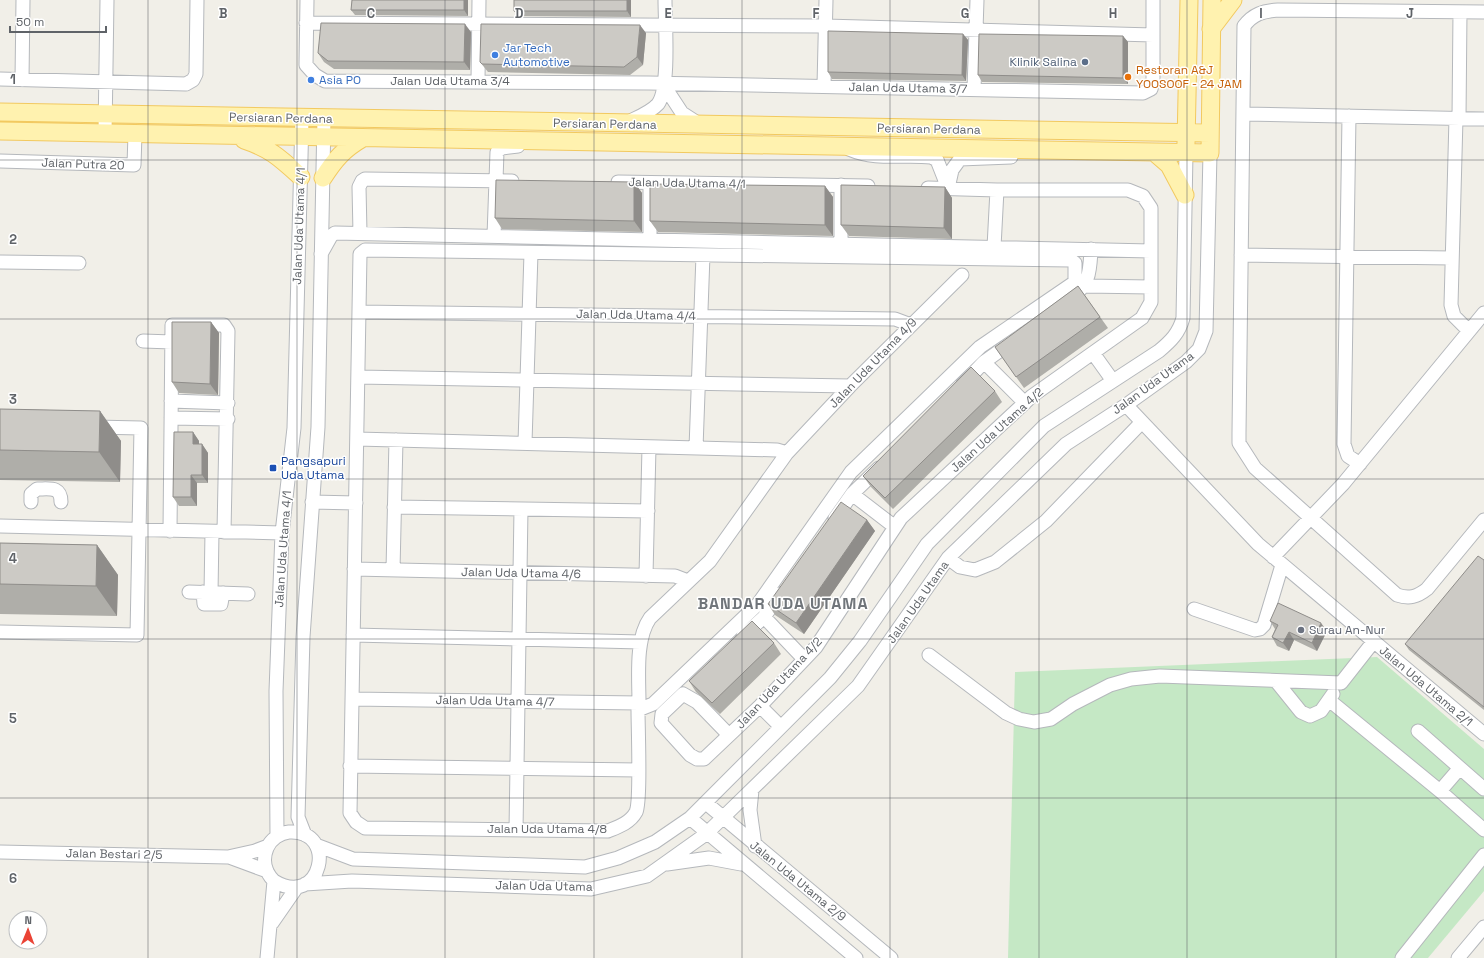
<svg xmlns="http://www.w3.org/2000/svg" width="1484" height="958" font-family="'Space Grotesk',sans-serif">
<style>
.green{fill:#c5e8c5}
.lines{fill:none;stroke-linecap:round;stroke-linejoin:round}
.minor-casing{stroke:#b5b8bc;stroke-width:15}
.major-casing{stroke:#f2c960;stroke-width:19}
.minor{stroke:#fff;stroke-width:13}
.major{stroke:#fff2af;stroke-width:17}
.wall{fill:#afaea9}
.shaded-wall{fill:#8f8d8a}
.building{fill:#cccac5;stroke:#8f8d8a}
.grid{fill:none;stroke:#5f6368;stroke-width:1;stroke-opacity:0.55}
.shop-dot{fill:#3f7fe0;stroke:#fff;stroke-width:1.5}
.service-dot{fill:#5c6f8a;stroke:#fff;stroke-width:1.5}
.food-dot{fill:#e8710a;stroke:#fff;stroke-width:1.5}
.transit-dot{fill:#1a4fb4;stroke:#fff;stroke-width:1.5}
.worship-dot{fill:#6b7280;stroke:#fff;stroke-width:1.5}
.labels{text-anchor:middle;dominant-baseline:central;stroke-width:3;stroke-linejoin:round;paint-order:stroke}
.shop-label{font-size:12px;fill:#366cbe;stroke:#fff;text-anchor:start}
.service-label{font-size:12px;fill:#4e5e75;stroke:#fff;text-anchor:end}
.food-label{font-size:12px;fill:#c56008;stroke:#fff;text-anchor:start}
.street-label{font-size:12px;fill:#5f6368;stroke:#fff}
.transit-label{font-size:12px;fill:#164399;stroke:#fff;text-anchor:start}
.worship-label{font-size:12px;fill:#5b616d;stroke:#fff;text-anchor:start}
.district-label{font-size:16px;font-weight:bold;letter-spacing:1px;fill:#70757a;stroke:#fff}
.grid-label{font-size:13px;text-anchor:middle;font-weight:bold;fill:#5f6368;stroke:#fff;stroke-width:3;stroke-linejoin:round;paint-order:stroke}
</style>
<rect width="100%" height="100%" fill="#f1efe8"/>
<path class="green" d="M 1377,657 L 1484,749 L 1484,891 L 1428,958 L 1008,958 L 1015,672 Z"/>
<g class="lines">
<defs>
<path id="minor" d="M 307,0 L 306,65 L 315,75 L 325,81 L 649,83 L 1143,93 L 1151,89 L 1153,80 L 1153,0
M 1484,12 L 1278,10 C 1263,11 1253,14 1244,26 L 1239,433 L 1239,443 L 1255,468 L 1397,595 C 1409,599 1417,597 1427,589 L 1484,520
M 306,23 L 825,26 L 1153,35
M 0,79 L 186,84 L 193,80 L 196,74 L 197,0
M 22,80 L 23,0
M 478,81 L 479,0
M 824,86 L 826,0
M 665,87 L 682,113 L 699,124
M 974,89 L 977,0
M 1243,114 L 1484,119
M 1349,116 L 1344,444 L 1348,456 L 1360,464
M 1456,118 L 1451,305 L 1454,316 L 1469,331
M 1459,118 L 1460,12
M 626,123 C 636,118 650,113 658,104 C 670,88 665,23 665,0
M 105,133 L 107,0
M 849,149 C 877,161 902,154 931,157 L 937,160 L 948,188
M 0,161 L 134,165 L 135,134
M 618,182 L 868,186
M 948,188 L 952,170 L 960,159 L 1011,157
M 360,233 L 359,187 L 362,181 L 365,179 L 512,181
M 494,236 L 497,152 L 502,148 L 518,146
M 650,240 L 650,183
M 841,244 L 841,185
M 994,247 L 997,190
M 321,254 L 331,236 L 335,233 L 1151,251
M 1241,255 L 1452,258
M 0,262 L 79,263
M 1085,286 L 1151,287
M 1068,301 C 1089,285 1090,275 1091,249
M 359,312 L 895,319 L 911,325
M 143,341 L 172,342
M 1093,353 L 1113,381
M 984,362 L 1025,403
M 358,377 L 850,386
M 963,384 L 984,362 L 1012,342
M 171,401 L 228,403
M 1126,405 L 1258,544 L 1484,734
M 171,418 L 228,419
M 357,439 L 777,450 L 787,453
M 525,443 L 531,253
M 696,448 L 703,255
M 852,494 L 895,527
M 31,502 L 31,494 L 37,489 C 50,489 61,486 61,502
M 312,502 L 356,503
M 394,507 L 648,511
M 835,518 L 852,494 L 879,468
M 0,526 L 282,533
M 170,531 L 172,325 L 224,325 L 228,331 L 224,532
M 1273,557 L 1343,484 L 1484,313
M 948,558 L 960,567 L 975,570 L 995,562 L 1046,521 L 1142,422
M 354,569 L 675,576 L 688,581
M 393,570 L 396,440
M 646,576 L 649,447
M 189,592 L 248,594
M 203,592 L 204,604 L 221,604 L 223,593
M 211,593 L 212,532
M 1194,609 L 1255,630 L 1260,629 L 1264,625 L 1282,565
M 764,617 L 804,659
M 0,632 L 137,635 L 141,428 L 94,427
M 353,635 L 641,642
M 743,636 L 764,617 L 780,594
M 929,655 L 1006,713 L 1019,719 L 1034,722 L 1051,719 L 1073,704 L 1110,685 L 1131,679 L 1160,676 L 1341,683 L 1374,641
M 1276,681 L 1301,712 L 1310,716 L 1321,711 L 1333,694
M 352,699 L 639,703
M 1329,700 L 1440,791 L 1484,830
M 760,706 L 781,727
M 638,710 L 653,704 L 758,604 L 851,472 L 980,347 L 1075,282 L 1075,263 L 1071,260 L 365,250 L 360,254 L 350,813 L 356,822 L 365,828 L 608,831 C 618,827 630,823 636,812 C 641,801 638,727 638,710 L 639,703 C 639,678 635,639 650,618 L 710,561 L 787,453 L 850,386 L 962,275
M 1418,731 L 1484,789
M 729,735 L 697,702 L 683,694 L 662,714 L 661,723 L 690,755 L 697,759 L 704,759 L 760,706 L 816,647 L 901,518 L 1032,396 L 1142,318 L 1151,302 L 1151,208 L 1143,196 L 1128,190 L 997,190 L 928,188
M 350,766 L 638,770
M 752,790 L 750,810 L 755,846
M 1440,791 L 1459,769
M 706,803 L 891,958
M 690,818 L 856,958
M 516,830 L 521,509
M 305,835 L 298,817 L 303,637 L 318,427 L 324,118
M 277,836 L 276,691 L 282,533 L 294,428 L 302,118
M 316,845 L 353,859 L 585,867 L 618,858 L 655,842 L 690,818 L 830,678 L 860,641 L 927,544 L 1044,426 L 1159,351 C 1171,341 1179,333 1183,318 L 1186,153
M 0,852 L 228,857 L 255,851 L 268,846
M 229,857 L 267,871
M 667,864 L 709,858 L 741,864
M 305,884 L 352,881 L 591,889 L 647,876 L 706,834 L 858,686 L 948,558 L 1066,444 L 1126,405 L 1186,362 L 1199,349 L 1206,331 L 1210,153
M 272,923 L 297,887
M 267,958 L 274,881 C 265,872 262,860 267,848 C 271,839 280,833 289,832 C 339,829 322,910 274,881
M 1402,958 L 1484,855
M 1458,958 L 1484,927"/>
<path id="major" d="M 1211,29 L 1233,0
M 0,112 L 1210,133
M 0,131 L 1210,153 L 1212,0
M 244,140 C 271,149 280,158 301,177
M 1186,144 L 1189,0
M 1154,152 L 1169,165 L 1185,195
M 323,178 C 335,159 344,149 363,138"/>
</defs>
<use href="#minor" class="minor-casing"/>
<use href="#major" class="major-casing"/>
<use href="#minor" class="minor"/>
<use href="#major" class="major"/>
</g>
<path class="wall" d="M 352,0 L 468,0 L 468,16 L 355,15 L 351,10 Z
M 514,0 L 631,0 L 631,17 L 518,16 L 514,11 Z
M 471,32 L 470,70 L 334,69 L 324,62 L 318,53 Z
M 646,33 L 643,65 L 630,75 L 488,72 L 480,62 Z
M 963,34 L 968,40 L 966,81 L 832,79 L 828,72 Z
M 1123,36 L 1128,42 L 1128,84 L 982,82 L 978,75 Z
M 634,182 L 642,193 L 642,232 L 502,229 L 495,218 Z
M 825,186 L 833,197 L 833,236 L 658,232 L 650,221 Z
M 945,187 L 952,198 L 952,239 L 849,236 L 841,225 Z
M 1078,286 L 1108,328 L 1024,388 L 995,347 Z
M 211,322 L 219,333 L 218,395 L 179,393 L 172,382 Z
M 995,391 L 1002,402 L 893,509 L 871,487 L 863,476 Z
M 0,409 L 100,411 L 121,441 L 120,482 L 0,480 Z
M 193,432 L 199,441 L 199,444 L 202,444 L 208,453 L 208,483 L 197,483 L 197,506 L 179,506 L 173,497 Z
M 867,520 L 875,531 L 804,634 L 775,615 L 768,604 Z
M 0,543 L 97,545 L 118,575 L 117,616 L 0,614 Z
M 1484,560 L 1484,710 L 1409,650 L 1405,644 Z
M 1270,621 L 1327,631 L 1317,651 L 1294,640 L 1289,651 L 1277,646 L 1272,637 L 1275,629 Z
M 774,643 L 781,654 L 720,714 L 696,692 L 689,681 Z"/>
<path class="shaded-wall" d="M 464,0 L 468,0 L 468,16 L 464,10 Z
M 627,0 L 631,0 L 631,17 L 627,11 Z
M 465,24 L 471,32 L 470,70 L 464,62 Z
M 640,25 L 646,33 L 643,65 L 637,57 Z
M 963,34 L 968,40 L 966,81 L 962,75 Z
M 1123,36 L 1128,42 L 1128,84 L 1123,78 Z
M 634,182 L 642,193 L 642,232 L 634,221 Z
M 825,186 L 833,197 L 833,236 L 825,225 Z
M 945,187 L 952,198 L 952,239 L 944,228 Z
M 211,322 L 219,333 L 218,395 L 210,384 Z
M 100,411 L 121,441 L 120,482 L 99,452 Z
M 193,432 L 199,441 L 199,453 L 193,444 Z
M 202,444 L 208,453 L 208,483 L 202,475 Z
M 191,475 L 197,483 L 197,506 L 191,497 Z
M 867,520 L 875,531 L 804,634 L 796,623 Z
M 97,545 L 118,575 L 117,616 L 96,586 Z
M 1321,623 L 1327,631 L 1317,651 L 1312,643 Z
M 1289,632 L 1294,640 L 1289,651 L 1283,643 Z"/>
<path class="building" d="M 352,0 L 464,0 L 464,10 L 351,10 Z
M 514,0 L 627,0 L 627,11 L 514,11 Z
M 321,23 L 465,24 L 464,62 L 328,61 L 318,53 Z
M 481,24 L 640,25 L 637,57 L 624,67 L 482,64 L 480,62 Z
M 828,31 L 963,34 L 962,75 L 828,72 Z
M 979,34 L 1123,36 L 1123,78 L 978,75 Z
M 496,180 L 634,182 L 634,221 L 495,218 Z
M 650,184 L 825,186 L 825,225 L 650,221 Z
M 841,185 L 945,187 L 944,228 L 841,225 Z
M 1078,286 L 1100,317 L 1016,377 L 995,347 Z
M 172,322 L 211,322 L 210,384 L 172,382 Z
M 971,367 L 995,391 L 885,498 L 863,476 Z
M 0,409 L 100,411 L 99,452 L 0,450 Z
M 174,432 L 193,432 L 193,444 L 202,444 L 202,475 L 191,475 L 191,497 L 173,497 Z
M 841,502 L 867,520 L 796,623 L 768,604 Z
M 0,543 L 97,545 L 96,586 L 0,584 Z
M 1478,556 L 1484,560 L 1484,707 L 1405,644 Z
M 1278,603 L 1321,623 L 1312,643 L 1289,632 L 1283,643 L 1272,637 L 1278,625 L 1270,621 Z
M 752,621 L 774,643 L 712,703 L 689,681 Z"/>
<path class="grid" d="M 148,0 L 148,958M 297,0 L 297,958M 445,0 L 445,958M 594,0 L 594,958M 742,0 L 742,958M 890,0 L 890,958M 1039,0 L 1039,958M 1187,0 L 1187,958M 1336,0 L 1336,958M 0,160 L 1484,160M 0,319 L 1484,319M 0,479 L 1484,479M 0,639 L 1484,639M 0,798 L 1484,798"/>
<g class="shop-dot">
<circle cx="495" cy="55" r="4"/>
<circle cx="311" cy="80" r="4"/>
</g>
<circle class="service-dot" cx="1085" cy="62" r="4"/>
<circle class="food-dot" cx="1128" cy="77" r="4"/>
<rect class="transit-dot" x="269" y="464" width="8" height="8" rx="2"/>
<circle class="worship-dot" cx="1301" cy="630" r="4"/>
<g class="labels">
<g class="shop-label">
<text x="503" y="48">Jar Tech<tspan x="503" dy="14">Automotive</tspan></text>
<text x="319" y="80">Asia PO</text>
</g>
<g class="service-label">
<text x="1077" y="62">Klinik Salina</text>
</g>
<g class="food-label">
<text x="1136" y="70">Restoran A&amp;J<tspan x="1136" dy="14">YOOSOOF - 24 JAM</tspan></text>
</g>
<g class="street-label">
<text x="450" y="81">Jalan Uda Utama 3/4</text>
<text transform="translate(908 88) rotate(1)">Jalan Uda Utama 3/7</text>
<text transform="translate(281 118) rotate(1)">Persiaran Perdana</text>
<text transform="translate(605 124) rotate(1)">Persiaran Perdana</text>
<text transform="translate(929 129) rotate(1)">Persiaran Perdana</text>
<text transform="translate(83 164) rotate(2)">Jalan Putra 20</text>
<text transform="translate(687 183) rotate(1)">Jalan Uda Utama 4/1</text>
<text transform="translate(299 226) rotate(-88)">Jalan Uda Utama 4/1</text>
<text transform="translate(636 315) rotate(1)">Jalan Uda Utama 4/4</text>
<text transform="translate(873 363) rotate(-46)">Jalan Uda Utama 4/9</text>
<text transform="translate(1153 383) rotate(-36)">Jalan Uda Utama</text>
<text transform="translate(997 430) rotate(-42)">Jalan Uda Utama 4/2</text>
<text transform="translate(283 549) rotate(-86)">Jalan Uda Utama 4/1</text>
<text transform="translate(521 573) rotate(1)">Jalan Uda Utama 4/6</text>
<text transform="translate(918 602) rotate(-55)">Jalan Uda Utama</text>
<text transform="translate(779 683) rotate(-47)">Jalan Uda Utama 4/2</text>
<text transform="translate(1426 686) rotate(40)">Jalan Uda Utama 2/1</text>
<text transform="translate(495 701) rotate(1)">Jalan Uda Utama 4/7</text>
<text x="547" y="829">Jalan Uda Utama 4/8</text>
<text transform="translate(114 854) rotate(1)">Jalan Bestari 2/5</text>
<text transform="translate(798 881) rotate(39)">Jalan Uda Utama 2/9</text>
<text transform="translate(544 886) rotate(1)">Jalan Uda Utama</text>
</g>
<g class="transit-label">
<text x="281" y="461">Pangsapuri<tspan x="281" dy="14">Uda Utama</tspan></text>
</g>
<g class="worship-label">
<text x="1309" y="630">Surau An-Nur</text>
</g>
<g class="district-label">
<text x="783" y="603">BANDAR UDA UTAMA</text>
</g>
</g>
<g class="grid-label">
<text x="223" y="18">B</text>
<text x="371" y="18">C</text>
<text x="519" y="18">D</text>
<text x="668" y="18">E</text>
<text x="816" y="18">F</text>
<text x="965" y="18">G</text>
<text x="1113" y="18">H</text>
<text x="1261" y="18">I</text>
<text x="1410" y="18">J</text>
<text x="13" y="84">1</text>
<text x="13" y="244">2</text>
<text x="13" y="404">3</text>
<text x="13" y="563">4</text>
<text x="13" y="723">5</text>
<text x="13" y="883">6</text>
</g>
<g transform="translate(28 930) rotate(1)"><circle r="19" fill="#ffffff" stroke="#bfc1c3"/>
<path d="M0-3L7 15L0 10L-7 15Z" fill="#ea4335"/>
<text y="-6" font-size="11" font-weight="bold" text-anchor="middle" fill="#5f6368">N</text>
</g>
<path d="M10 26v6h96v-6" fill="none" stroke="#5f6368" stroke-width="2"/>
<text x="16" y="26" font-size="12" fill="#5f6368" stroke="#ffffff" stroke-width="3" paint-order="stroke">50 m</text>
</svg>
